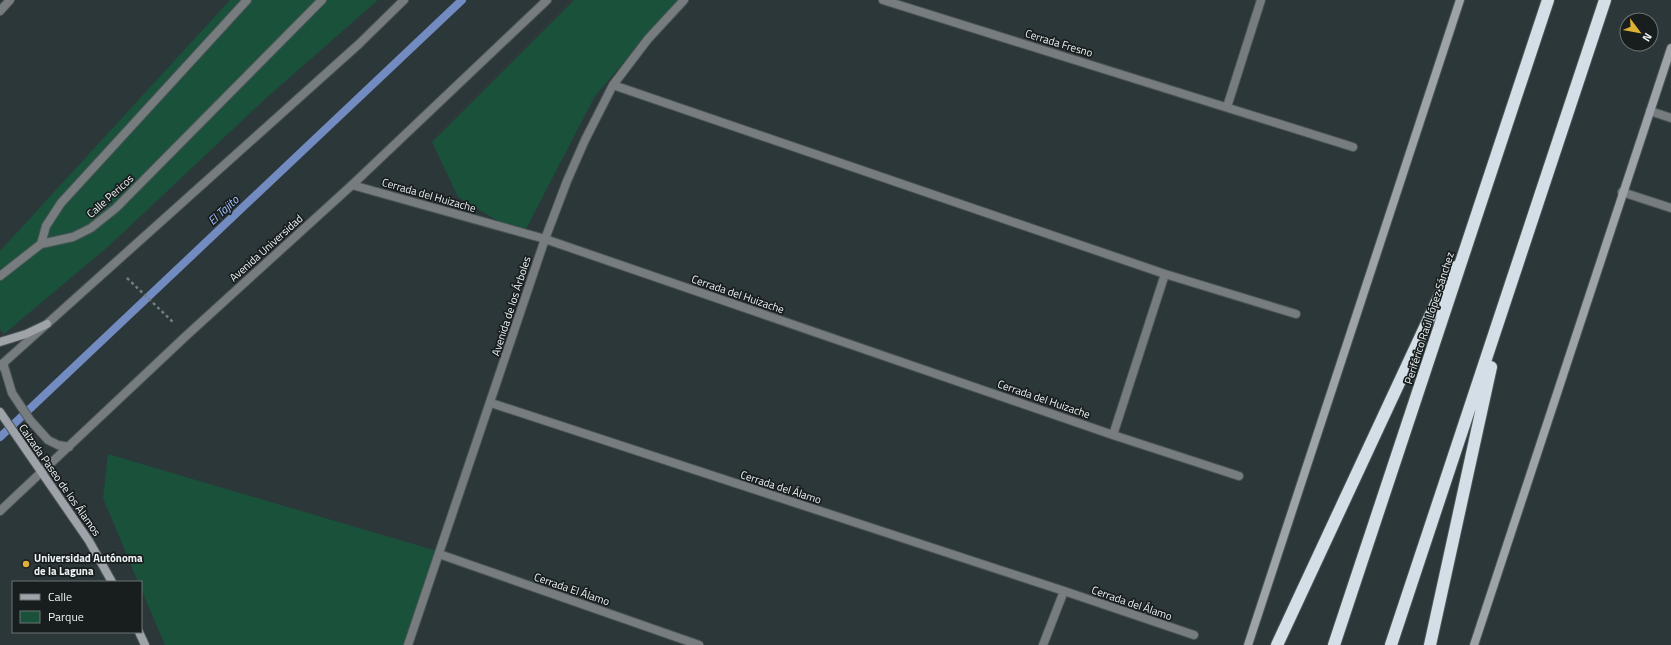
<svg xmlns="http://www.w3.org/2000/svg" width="1671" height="645" font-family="'Titillium Web',sans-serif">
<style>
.green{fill:#19513b}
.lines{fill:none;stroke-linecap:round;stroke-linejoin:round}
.stream{stroke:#728bc0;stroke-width:8}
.service-casing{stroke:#4b5557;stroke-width:10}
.minor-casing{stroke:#4b5557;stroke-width:10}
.tertiary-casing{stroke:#4b5557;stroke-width:10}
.secondary-casing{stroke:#4b5557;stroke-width:10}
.motorway-casing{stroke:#4b5557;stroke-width:14}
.path{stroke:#737d7f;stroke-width:2.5;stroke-dasharray:3 3;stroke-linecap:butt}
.service{stroke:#777c7f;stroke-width:8}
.minor{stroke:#777c7f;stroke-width:8}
.tertiary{stroke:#777c7f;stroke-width:8}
.secondary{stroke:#9da3a8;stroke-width:8}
.motorway{stroke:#d3dee6;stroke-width:12}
.poi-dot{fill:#ddb133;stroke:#181d1e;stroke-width:1.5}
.labels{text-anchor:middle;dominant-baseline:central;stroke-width:3.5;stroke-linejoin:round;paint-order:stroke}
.street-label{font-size:11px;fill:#ecf3f5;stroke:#181d1e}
.poi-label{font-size:11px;font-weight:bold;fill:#ecf3f5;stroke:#181d1e;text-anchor:start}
.water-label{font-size:12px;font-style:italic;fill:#a3c0ff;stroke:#181d1e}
</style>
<rect width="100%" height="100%" fill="#2c3739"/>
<path class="green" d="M 230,0 L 378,0 L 264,100 L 110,245 L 4,334 L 0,329 L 0,251 Z
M 574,0 L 677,0 L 595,96 L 526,229 L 498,221 L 458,197 L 432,142 Z
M 108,454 L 437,551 L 407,645 L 165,645 L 141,589 L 141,582 L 138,582 L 103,498 Z"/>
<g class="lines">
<path class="stream" d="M 0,437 L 462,0"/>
<defs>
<path id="service" d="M 1650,111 L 1671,118
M 1622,192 L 1671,208"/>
<path id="minor" d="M 883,0 L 1353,147
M 0,11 L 10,0
M 613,85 L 1165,274 L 1296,314
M 1227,107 L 1261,0
M 352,185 L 545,239 L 1113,435 L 1239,476
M 491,403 L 1064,591 L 1194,635
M 1113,435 L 1165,274
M 439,554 L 699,645
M 408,645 L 545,239 L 567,181 L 585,140 L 613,85 L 648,39 L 684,0
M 1043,645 L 1064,591"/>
<path id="tertiary" d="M 41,244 L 46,226 L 61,203 L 247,0
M 0,276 L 41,244 L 73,237 L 91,228 L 116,208 L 322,0
M 3,363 L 12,393 L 30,420 L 48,440 L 58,445 L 69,447
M 0,366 L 359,44 L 404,0
M 0,511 L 187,335 L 352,185 L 547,0"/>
<path id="secondary" d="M 0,342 L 26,334 L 47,324
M 0,412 L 89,541 L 112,582
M 139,632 L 145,645
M 1248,645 L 1460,0
M 1474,645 L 1671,48"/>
<path id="motorway" d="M 1277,645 L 1453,267
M 1334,645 L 1548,0
M 1391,645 L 1605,0
M 1430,645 L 1491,367"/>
</defs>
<use href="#service" class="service-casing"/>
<use href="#minor" class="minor-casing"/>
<use href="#tertiary" class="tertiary-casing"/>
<use href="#secondary" class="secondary-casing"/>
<use href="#motorway" class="motorway-casing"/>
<path class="path" d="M 127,278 L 174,323"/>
<use href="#service" class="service"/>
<use href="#minor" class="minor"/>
<use href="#tertiary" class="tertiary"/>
<use href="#secondary" class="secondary"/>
<use href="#motorway" class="motorway"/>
</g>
<circle class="poi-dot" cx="26" cy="564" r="4"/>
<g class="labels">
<g class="street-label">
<text transform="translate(1059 43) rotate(17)">Cerrada Fresno</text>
<text transform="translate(429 195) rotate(16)">Cerrada del Huizache</text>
<text transform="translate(110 196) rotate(-42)">Calle Pericos</text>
<text transform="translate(266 248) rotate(-42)">Avenida Universidad</text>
<text transform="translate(738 294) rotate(19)">Cerrada del Huizache</text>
<text transform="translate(511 306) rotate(-72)">Avenida de los Árboles</text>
<text transform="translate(1429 318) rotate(-72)">Periférico Raúl López Sánchez</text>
<text transform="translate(1044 399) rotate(19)">Cerrada del Huizache</text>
<text transform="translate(60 480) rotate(55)">Calzada Paseo de los Álamos</text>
<text transform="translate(781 487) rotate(18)">Cerrada del Álamo</text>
<text transform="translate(572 589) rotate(19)">Cerrada El Álamo</text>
<text transform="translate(1132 603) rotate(19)">Cerrada del Álamo</text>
</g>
<g class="poi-label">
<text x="34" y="558">Universidad Autónoma<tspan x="34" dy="13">de la Laguna</tspan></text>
</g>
<g class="water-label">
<text transform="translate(223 210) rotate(-43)">El Tajito</text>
</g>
</g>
<rect x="12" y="581" width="130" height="52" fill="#181d1e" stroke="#6d7374"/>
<rect x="20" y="594" width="20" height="6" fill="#9da3a8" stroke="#6d7374"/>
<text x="48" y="601" font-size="12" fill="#ecf3f5">Calle</text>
<rect x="20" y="611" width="20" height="12" fill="#19513b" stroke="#6d7374"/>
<text x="48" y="621" font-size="12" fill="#ecf3f5">Parque</text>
<g transform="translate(1639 32) rotate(122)"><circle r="19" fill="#181d1e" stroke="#6d7374"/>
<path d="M0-3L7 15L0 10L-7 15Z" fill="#ddb133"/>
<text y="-6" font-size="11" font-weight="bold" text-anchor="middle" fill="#ecf3f5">N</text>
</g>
</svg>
